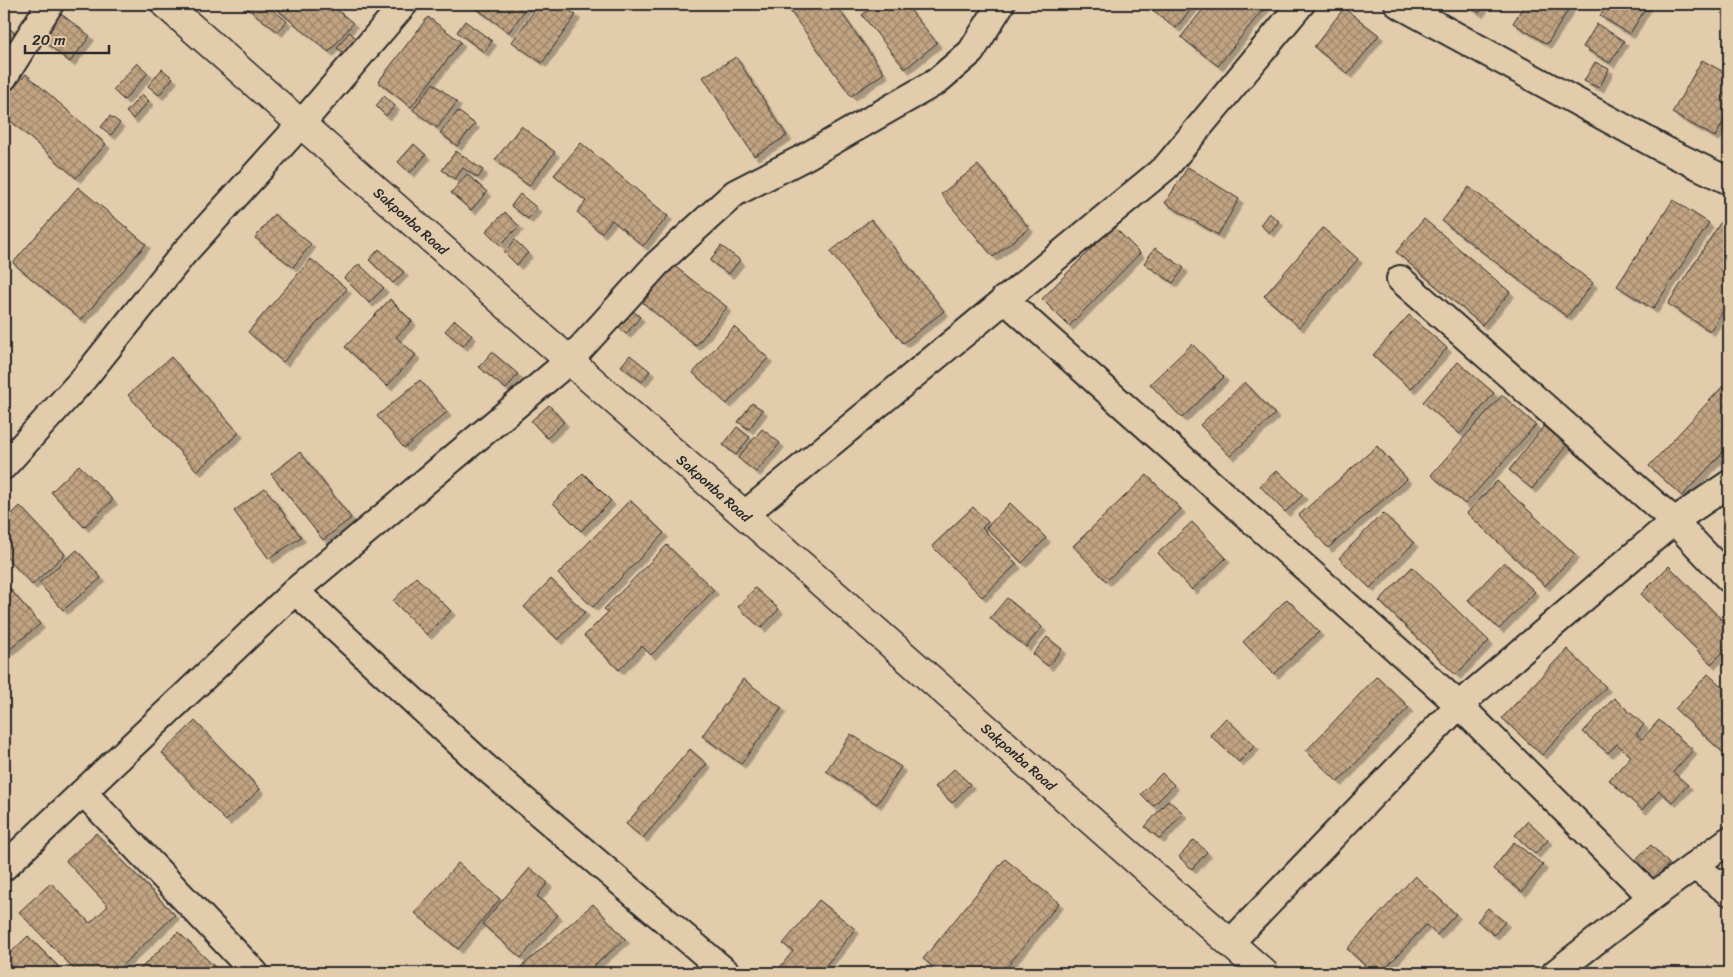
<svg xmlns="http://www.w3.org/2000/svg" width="1733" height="977" font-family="Sriracha,sans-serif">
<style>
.building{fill:url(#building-cross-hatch);stroke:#2b2b2b;filter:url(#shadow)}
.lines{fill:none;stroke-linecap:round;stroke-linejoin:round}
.street-casing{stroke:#2b2b2b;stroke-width:30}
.secondary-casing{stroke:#2b2b2b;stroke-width:31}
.street{stroke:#e2ccac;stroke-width:26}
.secondary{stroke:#e2ccac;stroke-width:28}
.labels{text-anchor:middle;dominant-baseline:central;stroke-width:4;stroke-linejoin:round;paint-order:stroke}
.street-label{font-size:14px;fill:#2b2b2b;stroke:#e2ccac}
</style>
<defs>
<pattern id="building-cross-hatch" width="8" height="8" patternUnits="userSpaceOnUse" patternTransform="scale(1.25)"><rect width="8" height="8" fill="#c2a483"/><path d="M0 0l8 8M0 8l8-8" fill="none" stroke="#9e866b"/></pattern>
<filter id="shadow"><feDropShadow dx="4.5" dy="4.5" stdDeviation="0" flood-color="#0004"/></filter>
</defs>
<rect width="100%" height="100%" fill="#e2ccac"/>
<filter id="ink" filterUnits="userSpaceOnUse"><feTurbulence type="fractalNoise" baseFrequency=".02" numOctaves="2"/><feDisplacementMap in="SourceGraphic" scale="10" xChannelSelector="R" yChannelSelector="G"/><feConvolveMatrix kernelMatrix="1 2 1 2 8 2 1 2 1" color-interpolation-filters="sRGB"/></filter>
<g filter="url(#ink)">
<path class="building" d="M 242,4 L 265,4 L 287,21 L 278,32 Z
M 279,4 L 330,4 L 353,23 L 329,52 L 275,8 Z
M 470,4 L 529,4 L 509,32 Z
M 539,4 L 560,4 L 576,15 L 542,63 L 512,42 Z
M 785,4 L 835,4 L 884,73 L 851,96 Z
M 875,4 L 905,4 L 937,43 L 905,69 L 862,15 Z
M 1145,4 L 1195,4 L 1176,28 Z
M 1207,4 L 1267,4 L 1218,66 L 1181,37 Z
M 1465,4 L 1485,4 L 1479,13 Z
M 1525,4 L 1572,4 L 1547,44 L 1513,23 Z
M 1607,4 L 1648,4 L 1630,34 L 1600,16 Z
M 1344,8 L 1379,35 L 1348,74 L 1314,47 Z
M 61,14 L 90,36 L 70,62 L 41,39 Z
M 428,17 L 461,42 L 411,107 L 378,82 Z
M 465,21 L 492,41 L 484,52 L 457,32 Z
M 4,24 L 16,34 L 4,49 Z
M 1597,24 L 1624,41 L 1610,63 L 1583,47 Z
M 349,32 L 360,41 L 348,56 L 337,48 Z
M 736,57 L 787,136 L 754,156 L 703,77 Z
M 1702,60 L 1729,75 L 1729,112 L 1715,137 L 1672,113 Z
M 1595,62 L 1609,69 L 1599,88 L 1584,81 Z
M 137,63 L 148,73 L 124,100 L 113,90 Z
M 162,69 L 173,78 L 159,95 L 148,86 Z
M 26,74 L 106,144 L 76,178 L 4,115 L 4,99 Z
M 433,83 L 457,102 L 437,128 L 413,110 Z
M 142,94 L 149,101 L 133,119 L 126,112 Z
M 384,96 L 395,106 L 386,116 L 376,106 Z
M 458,111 L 475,124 L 457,146 L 440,133 Z
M 110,116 L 120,123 L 111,135 L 101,127 Z
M 521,126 L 555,152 L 529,186 L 495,160 Z
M 581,143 L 668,216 L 643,246 L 612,220 L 601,233 L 577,212 L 586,201 L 554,175 Z
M 414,144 L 426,155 L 410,173 L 398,162 Z
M 456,151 L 483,170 L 478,178 L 463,168 L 455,179 L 442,170 Z
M 978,165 L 1029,228 L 993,257 L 941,194 Z
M 1188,167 L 1239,199 L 1218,235 L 1165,203 Z
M 467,174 L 487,192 L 471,210 L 451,193 Z
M 78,187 L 146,244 L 81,320 L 13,263 Z
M 1469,187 L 1593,283 L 1567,317 L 1442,221 Z
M 520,194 L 537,208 L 528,219 L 511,206 Z
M 1673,200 L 1709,223 L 1653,309 L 1617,286 Z
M 505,212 L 519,226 L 500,245 L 486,231 Z
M 1269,213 L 1279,221 L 1270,233 L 1260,225 Z
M 274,214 L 311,244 L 293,267 L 255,238 Z
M 1724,217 L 1729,220 L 1729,301 L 1710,331 L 1668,304 Z
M 871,219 L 944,311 L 903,343 L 830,252 Z
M 1424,219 L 1510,292 L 1482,325 L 1396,252 Z
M 1113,226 L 1140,253 L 1069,326 L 1042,299 Z
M 1323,228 L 1358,259 L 1299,327 L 1264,296 Z
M 515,240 L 528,253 L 517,265 L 504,252 Z
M 721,246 L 740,260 L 729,274 L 710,261 Z
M 1155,248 L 1184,268 L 1173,283 L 1144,263 Z
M 379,249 L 404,272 L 393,283 L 369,260 Z
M 311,259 L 347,289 L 283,362 L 248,332 Z
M 359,264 L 384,288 L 369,303 L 344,278 Z
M 673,265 L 727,307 L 696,346 L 643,303 Z
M 390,299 L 412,321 L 396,337 L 416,355 L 387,386 L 345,347 Z
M 629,307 L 640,317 L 626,334 L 615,324 Z
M 1409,315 L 1447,348 L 1411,389 L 1373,355 Z
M 455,320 L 472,335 L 463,346 L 445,331 Z
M 734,327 L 768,358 L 727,404 L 693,373 Z
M 1192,344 L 1224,377 L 1182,418 L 1150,384 Z
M 492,352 L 518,374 L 506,389 L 479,367 Z
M 630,355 L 650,371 L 642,382 L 621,366 Z
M 171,357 L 239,433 L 197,471 L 128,395 Z
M 1458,362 L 1494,393 L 1460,434 L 1423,402 Z
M 420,380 L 447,412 L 404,448 L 377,416 Z
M 1245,382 L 1275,414 L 1230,456 L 1200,425 Z
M 1723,386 L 1729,392 L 1729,446 L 1682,496 L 1649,466 Z
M 1502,395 L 1536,425 L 1465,504 L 1431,475 Z
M 752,403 L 763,410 L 749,429 L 738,422 Z
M 549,405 L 564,422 L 547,438 L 531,421 Z
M 1544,426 L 1567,445 L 1532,489 L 1509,470 Z
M 737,427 L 750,437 L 736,455 L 723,445 Z
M 762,429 L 780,443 L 756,472 L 738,458 Z
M 1377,446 L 1407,479 L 1328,548 L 1299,515 Z
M 300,452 L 351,518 L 323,540 L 271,474 Z
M 79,465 L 113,500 L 84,527 L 51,492 Z
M 1277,470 L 1303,495 L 1285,512 L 1260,486 Z
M 583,473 L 611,501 L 581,531 L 553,503 Z
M 1147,475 L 1181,509 L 1106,581 L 1073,546 Z
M 1497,481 L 1575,554 L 1545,586 L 1467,513 Z
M 265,488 L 301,537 L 269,559 L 234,511 Z
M 630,500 L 664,533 L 593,607 L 558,574 Z
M 1010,503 L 1046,538 L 1022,563 L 986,528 Z
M 20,506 L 65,554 L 32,585 L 4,555 L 4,522 Z
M 973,507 L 988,522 L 982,528 L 1017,564 L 982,597 L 932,546 Z
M 1383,513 L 1414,543 L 1370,588 L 1339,558 Z
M 1192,522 L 1226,558 L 1192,590 L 1158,553 Z
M 667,545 L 714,590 L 651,655 L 642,646 L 619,670 L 584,636 L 608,612 L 604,609 Z
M 77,550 L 101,578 L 63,610 L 39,583 Z
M 1504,562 L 1535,592 L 1499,629 L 1468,600 Z
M 1669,566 L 1729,627 L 1729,646 L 1711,664 L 1641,594 Z
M 1412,567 L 1489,641 L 1456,675 L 1379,601 Z
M 416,577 L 451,611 L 427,635 L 393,601 Z
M 551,579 L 585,612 L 558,640 L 524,607 Z
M 4,582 L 40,624 L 8,651 L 4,645 Z
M 755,588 L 779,609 L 761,628 L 738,607 Z
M 1007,598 L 1042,627 L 1026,647 L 990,618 Z
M 1287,599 L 1319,632 L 1274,674 L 1243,642 Z
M 1047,637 L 1062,649 L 1048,666 L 1033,654 Z
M 1567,649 L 1606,687 L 1542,755 L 1502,718 Z
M 1708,674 L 1729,693 L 1729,758 L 1675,709 Z
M 1377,676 L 1409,707 L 1338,782 L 1306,751 Z
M 743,679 L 782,708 L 741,764 L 702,736 Z
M 1614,698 L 1644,725 L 1636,734 L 1642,739 L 1659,720 L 1693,750 L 1673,772 L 1688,785 L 1672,802 L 1659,791 L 1642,810 L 1609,780 L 1631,756 L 1617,744 L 1608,753 L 1583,732 Z
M 1226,718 L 1255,746 L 1239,762 L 1210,735 Z
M 195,721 L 260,789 L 226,821 L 162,753 Z
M 851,734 L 901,767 L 877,804 L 826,771 Z
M 690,749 L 707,764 L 643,838 L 626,824 Z
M 954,769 L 970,784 L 952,803 L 935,787 Z
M 1162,773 L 1174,785 L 1153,806 L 1141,794 Z
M 1168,800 L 1183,813 L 1160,839 L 1145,827 Z
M 1528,821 L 1548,840 L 1535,854 L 1515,835 Z
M 96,833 L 175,915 L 114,973 L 78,973 L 19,912 L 51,883 L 90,923 L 108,906 L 66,861 Z
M 1194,840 L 1207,852 L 1192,869 L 1179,857 Z
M 1514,842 L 1543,865 L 1522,892 L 1493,869 Z
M 1651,845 L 1669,864 L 1654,879 L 1635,860 Z
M 1005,859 L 1059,903 L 1002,973 L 941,973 L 923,959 Z
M 458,863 L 500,899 L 458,949 L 415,913 Z
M 530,868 L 548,883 L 537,896 L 558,915 L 521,958 L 482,924 Z
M 1415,876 L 1456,914 L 1437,935 L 1426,925 L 1381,973 L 1373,973 L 1347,949 Z
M 819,900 L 855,929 L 820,973 L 779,973 L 777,971 L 793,951 L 783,944 Z
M 593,904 L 625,939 L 586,973 L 514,973 Z
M 1488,908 L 1505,922 L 1494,935 L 1477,921 Z
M 178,932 L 214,966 L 207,973 L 136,973 Z
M 28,936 L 65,973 L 4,973 L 4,959 Z
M 1331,966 L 1340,973 L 1325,973 Z
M 925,968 L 930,973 L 920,973 Z"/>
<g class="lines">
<defs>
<path id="street" d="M 1398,4 L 1665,150 L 1729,181
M 4,77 L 50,4
M 1400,279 L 1674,521 L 1729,579
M 1004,299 L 1459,705 L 1652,897
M 4,466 L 85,377 L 184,253 L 301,124 L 404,4
M 745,514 L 1166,167 L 1301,4
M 295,591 L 484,766 L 727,973
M 83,792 L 255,973
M 1694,866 L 1729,892
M 4,867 L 295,591 L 570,360 L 657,264 L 735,193 L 805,157 L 936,82 L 971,52 L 1001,4
M 1230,943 L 1459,705 L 1674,521 L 1729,484
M 1555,973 L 1652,897 L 1729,840"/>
<g id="secondary">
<path id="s1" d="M 165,4 L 1264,973"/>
</g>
</defs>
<use href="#street" class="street-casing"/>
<use href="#secondary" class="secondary-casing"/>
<use href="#street" class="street"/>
<use href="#secondary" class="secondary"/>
</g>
</g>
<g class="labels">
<g class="street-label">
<text stroke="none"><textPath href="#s1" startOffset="328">Sakponba Road</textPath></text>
<text stroke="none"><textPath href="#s1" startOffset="732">Sakponba Road</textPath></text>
<text stroke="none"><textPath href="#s1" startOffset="1138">Sakponba Road</textPath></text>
</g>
</g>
<rect width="1733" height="977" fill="none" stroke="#e2ccac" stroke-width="20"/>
<rect x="10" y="10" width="1713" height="957" fill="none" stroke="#2b2b2b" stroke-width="2" filter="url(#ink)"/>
<path d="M25 45v8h84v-8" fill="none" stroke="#2b2b2b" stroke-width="2.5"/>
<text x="32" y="45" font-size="15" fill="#2b2b2b" stroke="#e2ccac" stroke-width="4" paint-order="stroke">20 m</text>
</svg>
